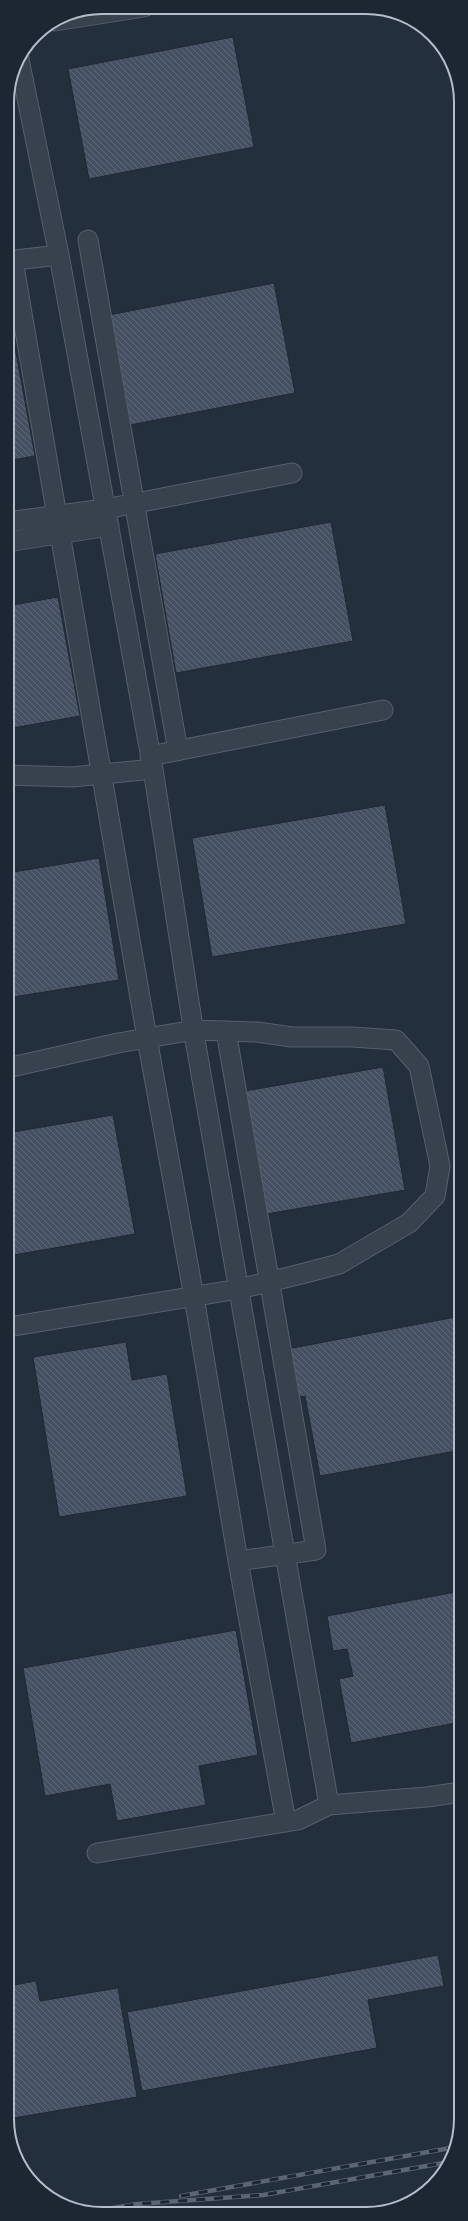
<svg xmlns="http://www.w3.org/2000/svg" width="468" height="2221" font-family="Roboto,sans-serif">
<style>
.building{fill:url(#building-back-hatch);stroke:#1f2835}
.lines{fill:none;stroke-linecap:round;stroke-linejoin:round}
.minor-casing{stroke:#565f6c;stroke-width:21}
.minor{stroke:#38414e;stroke-width:19}
.rail-casing{stroke:#5a6575;stroke-width:4.5}
.rail{stroke:#1d2633;stroke-width:3;stroke-dasharray:9;stroke-linecap:butt}
.rim{fill:none;stroke:#b4bcc9;stroke-width:2}
</style>
<defs>
<pattern id="building-back-hatch" width="6" height="6" patternUnits="userSpaceOnUse"><rect width="6" height="6" fill="#455162"/><path d="M-1 5l2 2M0 0l6 6M5-1l2 2" fill="none" stroke="#5d6877"/></pattern>
</defs>
<rect width="100%" height="100%" fill="#242f3e"/>
<path class="building" d="M 233,37 L 254,147 L 89,179 L 68,69 Z
M 274,283 L 295,393 L 130,425 L 109,315 Z
M 13,336 L 35,456 L 7,461 L 7,337 Z
M 331,522 L 353,641 L 176,673 L 155,554 Z
M 58,597 L 80,716 L 7,729 L 7,606 Z
M 385,805 L 406,924 L 212,957 L 192,838 Z
M 99,858 L 119,980 L 7,998 L 7,873 Z
M 383,1067 L 405,1190 L 261,1215 L 239,1092 Z
M 113,1115 L 135,1234 L 8,1256 L 7,1133 Z
M 461,1316 L 461,1450 L 320,1476 L 305,1396 L 291,1399 L 282,1350 Z
M 126,1342 L 132,1380 L 167,1374 L 187,1496 L 59,1517 L 33,1357 Z
M 461,1591 L 461,1722 L 351,1743 L 339,1679 L 353,1676 L 347,1649 L 333,1651 L 327,1616 Z
M 236,1630 L 258,1755 L 199,1766 L 206,1805 L 117,1821 L 110,1784 L 45,1796 L 23,1668 Z
M 438,1955 L 444,1986 L 368,2000 L 377,2048 L 142,2091 L 127,2012 Z
M 36,1981 L 40,2001 L 118,1988 L 137,2097 L 8,2119 L 8,1986 Z"/>
<g class="lines">
<defs>
<path id="minor" d="M 55,21 L 144,7
M 19,59 L 59,255 L 153,769 L 194,1034 L 329,1805 L 427,1797 L 461,1792
M 88,240 L 178,751
M 7,261 L 59,255
M 13,261 L 147,1038 L 194,1297 L 238,1561
M 7,522 L 105,509 L 292,473
M 7,542 L 109,526
M 150,756 L 383,710
M 7,775 L 72,777 L 153,769
M 226,1031 L 316,1550 L 238,1561 L 286,1822
M 7,1068 L 118,1043 L 194,1030 L 257,1032 L 292,1037 L 352,1037 L 396,1040 L 419,1066 L 440,1166 L 435,1196 L 409,1223 L 339,1264 L 301,1274 L 239,1289 L 8,1327
M 97,1853 L 298,1820 L 329,1805"/>
</defs>
<use href="#minor" class="minor-casing"/>
<use href="#minor" class="minor"/>
<defs>
<path id="rail" d="M 181,2196 L 456,2147
M 89,2212 L 137,2204 L 263,2195 L 449,2162"/>
</defs>
<use href="#rail" class="rail-casing"/>
<use href="#rail" class="rail"/>
</g>
<path d="M0 0H468V2221H0ZM102 14H366A88 88 0 0 1 454 102V2119A88 88 0 0 1 366 2207H102A88 88 0 0 1 14 2119V102A88 88 0 0 1 102 14Z" fill="#1d2633" fill-rule="evenodd"/>
<path class="rim" d="M102 14H366A88 88 0 0 1 454 102V2119A88 88 0 0 1 366 2207H102A88 88 0 0 1 14 2119V102A88 88 0 0 1 102 14Z"/>
</svg>
